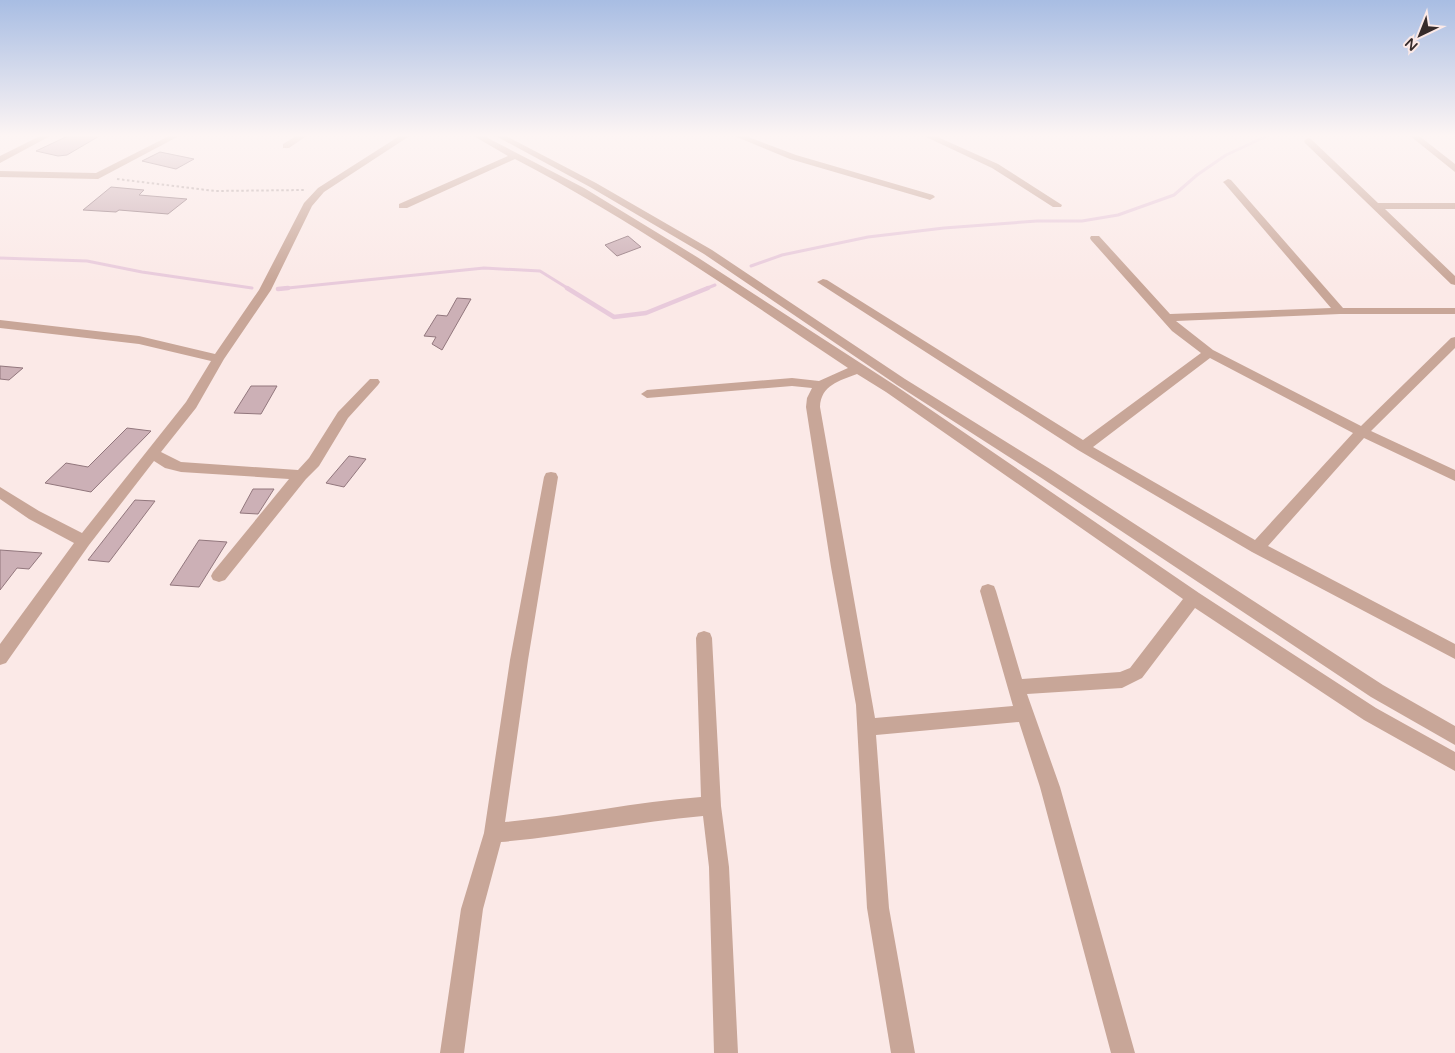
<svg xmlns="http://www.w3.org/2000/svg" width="1455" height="1053" font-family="'Varela Round',sans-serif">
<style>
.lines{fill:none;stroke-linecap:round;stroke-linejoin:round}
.stream-far1{stroke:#e8cadb;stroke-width:3}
.stream{stroke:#e8cadb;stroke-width:4.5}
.building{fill:#ccb0b6;stroke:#92777d}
.path{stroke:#b7a7a5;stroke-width:2;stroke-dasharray:2.5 2.5;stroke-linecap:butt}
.minor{fill:#c8a698;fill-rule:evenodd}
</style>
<rect width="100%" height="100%" fill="#fbe9e7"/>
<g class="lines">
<path class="stream-far1" d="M 0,258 L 87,261 L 142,272 L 252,288
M 751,266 L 782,255 L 868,237 L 944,228 L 1037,221 L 1082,221 L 1118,215 L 1174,195 L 1197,175 L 1226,155 L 1269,135
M 278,289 L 484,268 L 540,271 L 569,289
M 705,289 L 715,285"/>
<path class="stream" d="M 567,288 L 614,317 L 646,313 L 708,288
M 278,289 L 288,288"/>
</g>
<path class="building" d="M 70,135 L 101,135 L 67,155 L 58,156 L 36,151 Z
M 160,152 L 194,159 L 176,169 L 142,161 Z
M 111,187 L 144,190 L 139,195 L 187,199 L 168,214 L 119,210 L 116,212 L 83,210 Z
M 628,236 L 641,247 L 617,256 L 605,245 Z
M 457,298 L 471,299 L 442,350 L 432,344 L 436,337 L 424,336 L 437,315 L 447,316 Z
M 0,366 L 23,368 L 9,380 L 0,379 Z
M 251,386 L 277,386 L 261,414 L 234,413 Z
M 127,428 L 151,431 L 91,492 L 45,483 L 66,463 L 88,467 Z
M 349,456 L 366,459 L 344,487 L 326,483 Z
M 253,489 L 274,489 L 258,514 L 240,513 Z
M 135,500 L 155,501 L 109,562 L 88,560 Z
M 199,540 L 227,542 L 199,587 L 170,585 Z
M 0,550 L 42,553 L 29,569 L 17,568 L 0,590 Z"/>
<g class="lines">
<path class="path" d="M 117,179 L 215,191 L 305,190"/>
<path class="minor" d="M 42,135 L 52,135 L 0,163 L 0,156 Z
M 171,135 L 181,135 L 98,179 L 0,177 L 0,171 L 96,173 Z
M 298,135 L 308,135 L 289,148 L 283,148 L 283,144 Z
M 401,135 L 411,135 L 324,192 L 312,206 L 271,290 L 224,359 L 196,408 L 161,452 L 181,462 L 298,470 L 309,458 L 338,412 L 370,379 L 378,379 L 380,382 L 378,385 L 348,418 L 319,466 L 306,479 L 225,580 L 219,582 L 213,580 L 211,576 L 213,572 L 289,479 L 181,472 L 165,468 L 154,461 L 89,545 L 6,663 L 0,665 L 0,644 L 74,543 L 29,519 L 0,499 L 0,487 L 39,511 L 82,533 L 186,402 L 211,361 L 139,344 L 0,328 L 0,320 L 139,336 L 215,354 L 259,290 L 304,203 L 318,188 Z
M 472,135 L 482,135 L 584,188 L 697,257 L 896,386 L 1199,593 L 1376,708 L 1455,752 L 1455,771 L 1364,720 L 1195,608 L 1142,678 L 1122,688 L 1027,694 L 1060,787 L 1135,1053 L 1111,1053 L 1040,787 L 1019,722 L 876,735 L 889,908 L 915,1053 L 891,1053 L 867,908 L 856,705 L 831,567 L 806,407 L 807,398 L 812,388 L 792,386 L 647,398 L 641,394 L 647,390 L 792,378 L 819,381 L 848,368 C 739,295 632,220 515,159 L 407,208 L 399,208 L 399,204 L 508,156 ZM 857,374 L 886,392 L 1183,599 L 1130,668 L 1120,672 L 1022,679 L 996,591 L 994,586 L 988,584 L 982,586 L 980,591 L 1013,706 L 875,718 L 820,407 C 821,385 839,381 857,374 Z
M 494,135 L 504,135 L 596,183 L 712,250 L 905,379 L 1050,469 L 1383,685 L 1455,726 L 1455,745 L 1371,697 L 1040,477 L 897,385 L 704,254 L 590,187 Z
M 732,135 L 743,135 L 796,155 L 933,195 L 935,197 L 930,200 L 927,199 L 790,159 Z
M 922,135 L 933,135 L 998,164 L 1062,205 L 1061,207 L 1053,207 L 992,168 Z
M 1409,135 L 1418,135 L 1455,164 L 1455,172 Z
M 1308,138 L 1311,139 L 1378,203 L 1455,203 L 1455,209 L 1385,209 L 1455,276 L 1455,285 L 1451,284 L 1305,143 L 1304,141 Z
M 1228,179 L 1231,180 L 1343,308 L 1455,308 L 1455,314 L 1340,314 L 1176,321 L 1213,350 L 1361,426 L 1451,338 L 1455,337 L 1455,348 L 1371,431 L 1455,470 L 1455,481 L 1364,438 L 1268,546 L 1455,644 L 1455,659 L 1252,552 L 1078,450 L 817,282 L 823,279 L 827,280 L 1083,440 L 1201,353 L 1172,331 L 1091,240 L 1090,238 L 1091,236 L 1099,236 L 1170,314 L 1331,308 L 1225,184 L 1223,182 ZM 1210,358 L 1353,433 L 1255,540 L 1093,447 Z
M 551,472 L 556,473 L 558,477 L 528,660 L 505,822 C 571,816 635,802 701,797 L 696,638 L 698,633 L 704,631 L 710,633 L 712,638 L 721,806 L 729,867 L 738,1053 L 714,1053 L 709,867 L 703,816 C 635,822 569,836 501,842 L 483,909 L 464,1053 L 440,1053 L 461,909 L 484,833 L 510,660 L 544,477 L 546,473 Z"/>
</g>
<linearGradient id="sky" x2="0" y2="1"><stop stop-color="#a8bde3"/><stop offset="0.48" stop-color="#fdf5f4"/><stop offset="1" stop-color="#fdf5f4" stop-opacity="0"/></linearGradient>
<rect width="1455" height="282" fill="url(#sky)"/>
<g transform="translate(1420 35) rotate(223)" stroke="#fbe9e7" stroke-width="4" paint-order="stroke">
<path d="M0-4L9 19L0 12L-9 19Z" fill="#362b2a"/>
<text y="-8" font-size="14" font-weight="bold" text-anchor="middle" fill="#362b2a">N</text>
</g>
</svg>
